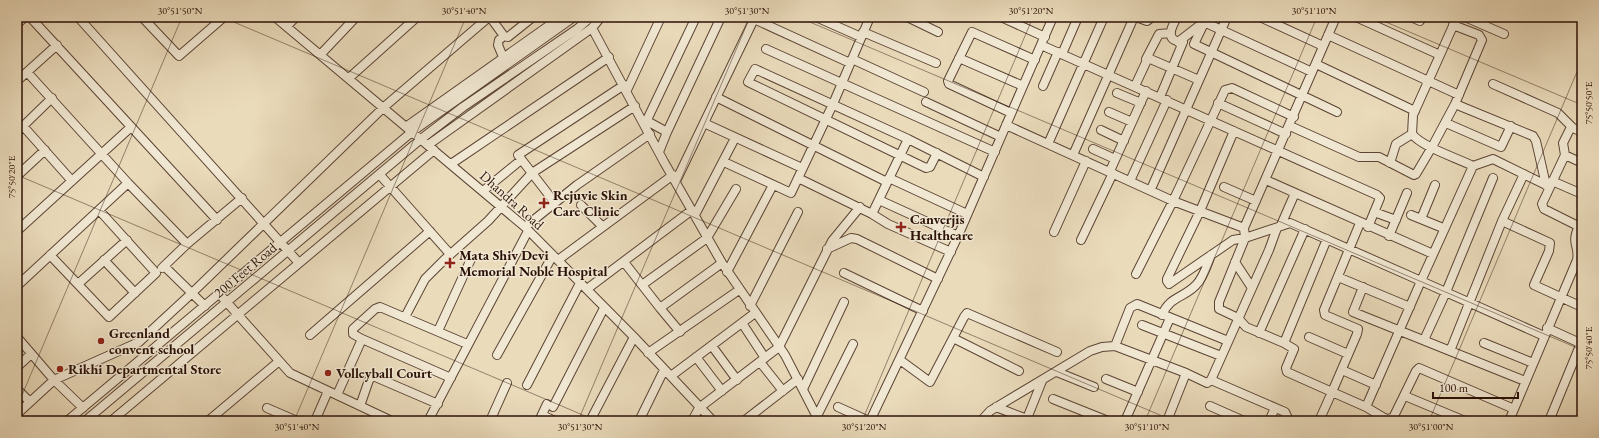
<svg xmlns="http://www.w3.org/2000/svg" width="1599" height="438" font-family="'EB Garamond',serif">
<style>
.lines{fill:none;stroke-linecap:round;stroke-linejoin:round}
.minor-casing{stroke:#5b4434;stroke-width:10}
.minor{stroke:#f1e8d3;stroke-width:8}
.ticks{fill:none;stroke:#2b1107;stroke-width:1;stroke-opacity:0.45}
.poi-dot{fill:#8f2418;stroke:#f1e8d3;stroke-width:1.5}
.labels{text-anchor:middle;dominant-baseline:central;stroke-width:3;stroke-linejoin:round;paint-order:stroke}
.poi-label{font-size:14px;font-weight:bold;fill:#2b1107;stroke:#f1e8d3;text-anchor:start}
.street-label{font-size:14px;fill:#2b1107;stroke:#f1e8d3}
.neatline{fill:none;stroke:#2b1107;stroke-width:1.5}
.ticks-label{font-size:10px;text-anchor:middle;fill:#2b1107}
</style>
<rect width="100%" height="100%" fill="#eadbbb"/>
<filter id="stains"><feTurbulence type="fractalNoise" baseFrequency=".005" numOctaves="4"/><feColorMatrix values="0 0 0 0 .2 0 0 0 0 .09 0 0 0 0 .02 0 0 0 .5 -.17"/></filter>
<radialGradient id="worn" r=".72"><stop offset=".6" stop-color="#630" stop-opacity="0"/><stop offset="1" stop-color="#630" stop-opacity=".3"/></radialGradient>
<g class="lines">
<defs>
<path id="minor" d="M 30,17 L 217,220
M 78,17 L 299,263
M 142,17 L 179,56 L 224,17
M 275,17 L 525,227 L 634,337 L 713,421
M 490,17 L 504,36 L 499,40 L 498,45 L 503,57
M 677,17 L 681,17
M 816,17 L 861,37
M 907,17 L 938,32
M 1001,17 L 1045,37
M 1136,17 L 1147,21 L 1152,17
M 1177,17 C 1171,28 1164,41 1183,42
M 1207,17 L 1194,44 L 1337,112
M 1260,17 L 1323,46
M 1356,17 L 1440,55 L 1413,115 L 1412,134 C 1422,147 1457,158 1473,166
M 1411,17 L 1420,21
M 1465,17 L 1504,34
M 17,24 L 25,17
M 1453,25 L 1479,35 L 1482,40 L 1455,104 L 1533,136 L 1536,141 L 1546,185
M 287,26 L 296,17
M 592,28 L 664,162 L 722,263 L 785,355 L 819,421
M 863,32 L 936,63
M 1328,35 L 1459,95
M 504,36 L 508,37 L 533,17
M 1178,42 L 1204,22 L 1312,72
M 1041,45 L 1377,195 L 1380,198 L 1368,227
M 766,49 L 995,152
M 321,54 L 356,17
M 1062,54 L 1078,17
M 1440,55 L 1457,17
M 959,58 L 1023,86
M 852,59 L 924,92
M 1146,59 L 1159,34 L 1171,33
M 1316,64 L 1415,111
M 349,78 L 417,17
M 17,81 L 57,45
M 1493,84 L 1558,113 L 1573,128
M 1043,86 L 1058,52
M 1135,86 L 1148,58 L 1199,80
M 627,90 L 661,17
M 1117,93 L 1141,103
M 716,97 L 887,182
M 1160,97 L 1183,42
M 926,102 L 1001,137
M 1218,103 L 1286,134
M 1109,112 L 1132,122
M 1011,113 L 949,84 L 948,81 L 972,32 L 1035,60
M 647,121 L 667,132 L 721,17
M 704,123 L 802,168
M 1446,123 L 1501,147 L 1511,126
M 645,124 L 696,17
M 1006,125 L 1173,201 L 1244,228
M 23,126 L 72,181
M 407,126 L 561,17
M 1290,126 L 1359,157 L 1379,157 L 1414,175 L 1416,174 L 1432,147 L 1455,104
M 1101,130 L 1124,141
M 1234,131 L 1200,211 L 1167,279 L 1167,281 L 1169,284 L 1233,240 L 1245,238 L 1290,223 L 1421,281 L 1473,166 L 1493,159 L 1550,187
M 17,132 L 52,98
M 1582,132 L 1573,128 L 1570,129 L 1563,143 L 1565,155 L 1542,204 L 1544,209 L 1582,228
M 908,139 L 755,69 L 748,82 L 926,168 L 930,167 L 937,153
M 1048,144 L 1104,17
M 428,145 L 592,28 L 601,17
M 1093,149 L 1115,159
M 659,152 L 667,132
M 1073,155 L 1134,17
M 1565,155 L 1582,163
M 724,162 L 791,193 L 833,104 L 870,17
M 1390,163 L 1396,144 L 1412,134
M 451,164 L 609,57
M 1110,171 L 1146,91
M 380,175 L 450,254
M 17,176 L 45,150
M 798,178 L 872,214 L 908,139 L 984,177
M 889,178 L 967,214
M 1266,180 L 1433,254
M 676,181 L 754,19 L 850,63
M 1130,181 L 1167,100
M 1552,181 L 1582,194
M 128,183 L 187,244 L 242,198
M 1224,187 L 1256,201
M 1151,189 L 1227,17
M 483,191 L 521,160
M 879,200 L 958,236
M 555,203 L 518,155 L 624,85
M 581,205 L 602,226
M 1374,212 L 1396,220
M 872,214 L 888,224 L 951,252
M 695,215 L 735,138
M 1411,215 L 1443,228
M 1421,219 L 1435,185
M 1502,221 L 1550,243 L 1549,251 L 1534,285 L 1582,307
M 1281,225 L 1295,193
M 525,227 L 577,185 L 650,134
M 17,231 L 131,127
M 1054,232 L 1086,161
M 1389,236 L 1407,193
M 1327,239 L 1284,343 L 1246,327 L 1238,318 L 1219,309 L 1219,302 L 1245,238 L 1244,228 L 1336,17
M 1081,240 L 1113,173
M 827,249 L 851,238 L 857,239 L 938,279
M 50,255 L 109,317 L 156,273 L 99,210
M 104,260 L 135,293
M 558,260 L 673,175
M 624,262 L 660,308 L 722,263
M 1235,262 L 1252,288
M 164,266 L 205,306
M 162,268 L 187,244
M 727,272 L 773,185
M 844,273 L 923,311
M 1136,274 L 1173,201 L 1225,90 L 1232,88 L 1294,117
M 1338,277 L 1410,307
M 78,284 L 127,240
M 642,285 L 707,238 L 736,189
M 17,286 L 128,183 L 27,72
M 1363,287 L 1353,312 L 1525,381
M 587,289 L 692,210
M 223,298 L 290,373 L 392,421
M 750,306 L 798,212
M 660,308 L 680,332
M 1162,315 C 1170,296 1184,298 1196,285 C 1204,277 1207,265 1211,255
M 405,317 L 425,279 L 444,260 L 488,221 L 532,173 L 635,106
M 742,323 L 765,358
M 1142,325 L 1221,356
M 1547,328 L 1582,344
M 438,331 L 471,259
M 1259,333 L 1305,229
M 310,335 L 430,231
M 17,337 L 54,380 L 83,408
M 1309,337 L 1348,354
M 953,338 L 1019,371
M 362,339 L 353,334 L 353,329 L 375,309 L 380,307 L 467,344
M 1424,340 L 1446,292 L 1493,178
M 1284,343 L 1294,349 L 1286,368 L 1287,372 L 1332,392 L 1357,334 L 1358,329 L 1325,315 L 1324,310 L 1360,223
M 1484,343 L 1533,363
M 712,346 L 737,380
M 1115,346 L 1130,308 L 1137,304 L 1228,341
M 1450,351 L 1502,221 L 1524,174
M 648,353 L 739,290
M 497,355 L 553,255
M 696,357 L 722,391
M 900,360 L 930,382 L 964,317 L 967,313 L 1057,352
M 760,362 L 783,391
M 17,367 L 31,354
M 1342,370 L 1376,385
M 1057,372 L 1094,387
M 1186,373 L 1207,383 L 1211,380 L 1269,250 L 1277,228
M 671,376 L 755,313
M 1106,379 L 1138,392
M 1211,380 L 1285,412 L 1287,416 L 1285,421
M 527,385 L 580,283
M 17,389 L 30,402
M 803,389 L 844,302
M 337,395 L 362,339 L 451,378
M 1405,396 L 1465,421
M 1053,399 L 1108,421
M 360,406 L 369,380 L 373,376 L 438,404
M 1210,406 L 1244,421
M 553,407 L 604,308
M 838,407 L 869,421
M 996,407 L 1027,419
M 1366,407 L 1386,419 L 1393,418 L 1416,371 L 1419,368 L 1514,409
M 267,408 L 297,421
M 17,414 L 54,380 L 139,342 L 192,293 L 384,107 L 489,17
M 542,415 L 555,421
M 815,420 L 853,344
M 67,421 L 413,131 L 574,17
M 85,421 L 421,139 L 463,107 L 577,29 L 591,17
M 111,421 L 434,150
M 208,421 L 278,362
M 315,421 L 328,391
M 428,421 L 528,231
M 490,421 L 507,383
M 539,421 L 547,404
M 590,421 L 634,337
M 639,421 L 664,370
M 692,421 L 699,408 L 779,347 L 832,241 L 860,207
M 744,421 L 798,379
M 870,421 L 958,236 L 1053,17
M 981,421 L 990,411 L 1090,351 L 1102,347 L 1115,346 L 1186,373 L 1167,421
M 1026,421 L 1042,381
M 1125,421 L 1170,318
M 1269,421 L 1275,408
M 1319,421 L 1332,392 L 1366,407 L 1421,281 L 1544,336
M 1509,421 L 1577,260 C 1580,245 1570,245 1579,226
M 1549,421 L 1581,343"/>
</defs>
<use href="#minor" class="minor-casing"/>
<use href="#minor" class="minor"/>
</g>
<path class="ticks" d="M 222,17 L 1174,421M 798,17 L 1582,350M 1374,17 L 1582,105M 17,175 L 597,421M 17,407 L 182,17M 17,419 L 21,421M 294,421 L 466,17M 578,421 L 750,17M 862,421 L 1033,17M 1145,421 L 1317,17M 1429,421 L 1582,60"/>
<g class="poi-dot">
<path d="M542 197h4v4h4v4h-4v4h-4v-4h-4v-4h4z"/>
<path d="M899 221h4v4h4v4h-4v4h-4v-4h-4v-4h4z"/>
<path d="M448 257h4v4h4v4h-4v4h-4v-4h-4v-4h4z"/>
<circle cx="101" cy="341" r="4"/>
<circle cx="60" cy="369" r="4"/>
<circle cx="328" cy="373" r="4"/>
</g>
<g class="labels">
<g class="poi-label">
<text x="553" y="195">Rejuvie Skin<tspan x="553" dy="16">Care Clinic</tspan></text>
<text x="910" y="219">Canverjis<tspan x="910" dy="16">Healthcare</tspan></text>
<text x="459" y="255">Mata Shiv Devi<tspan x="459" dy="16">Memorial Noble Hospital</tspan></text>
<text x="109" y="333">Greenland<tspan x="109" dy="16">convent school</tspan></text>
<text x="68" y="369">Rikhi Departmental Store</text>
<text x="336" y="373">Volleyball Court</text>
</g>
<g class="street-label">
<text transform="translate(512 200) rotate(42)">Dhandra Road</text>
<text transform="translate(245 270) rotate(-40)">200 Feet Road</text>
</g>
</g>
<rect width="1599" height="438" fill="none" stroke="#eadbbb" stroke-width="44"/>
<path d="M1433 392v6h85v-6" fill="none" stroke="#2b1107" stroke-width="2"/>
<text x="1439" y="392" font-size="12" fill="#2b1107" stroke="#f1e8d3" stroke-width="3" paint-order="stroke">100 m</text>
<rect x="22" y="22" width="1555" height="394" class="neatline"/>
<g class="ticks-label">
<text x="180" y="14">30°51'50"N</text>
<text x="464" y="14">30°51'40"N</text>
<text x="747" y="14">30°51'30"N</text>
<text x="1031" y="14">30°51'20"N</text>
<text x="1314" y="14">30°51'10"N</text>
<text transform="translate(1588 103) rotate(-90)" y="4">75°50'50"E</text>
<text transform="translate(11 177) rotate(-90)" y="4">75°50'20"E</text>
<text transform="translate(1588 348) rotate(-90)" y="4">75°50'40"E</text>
<text x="297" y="430">30°51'40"N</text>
<text x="580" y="430">30°51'30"N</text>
<text x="864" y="430">30°51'20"N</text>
<text x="1147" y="430">30°51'10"N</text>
<text x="1431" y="430">30°51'00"N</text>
</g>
<rect width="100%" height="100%" filter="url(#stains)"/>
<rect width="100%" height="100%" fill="url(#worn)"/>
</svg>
